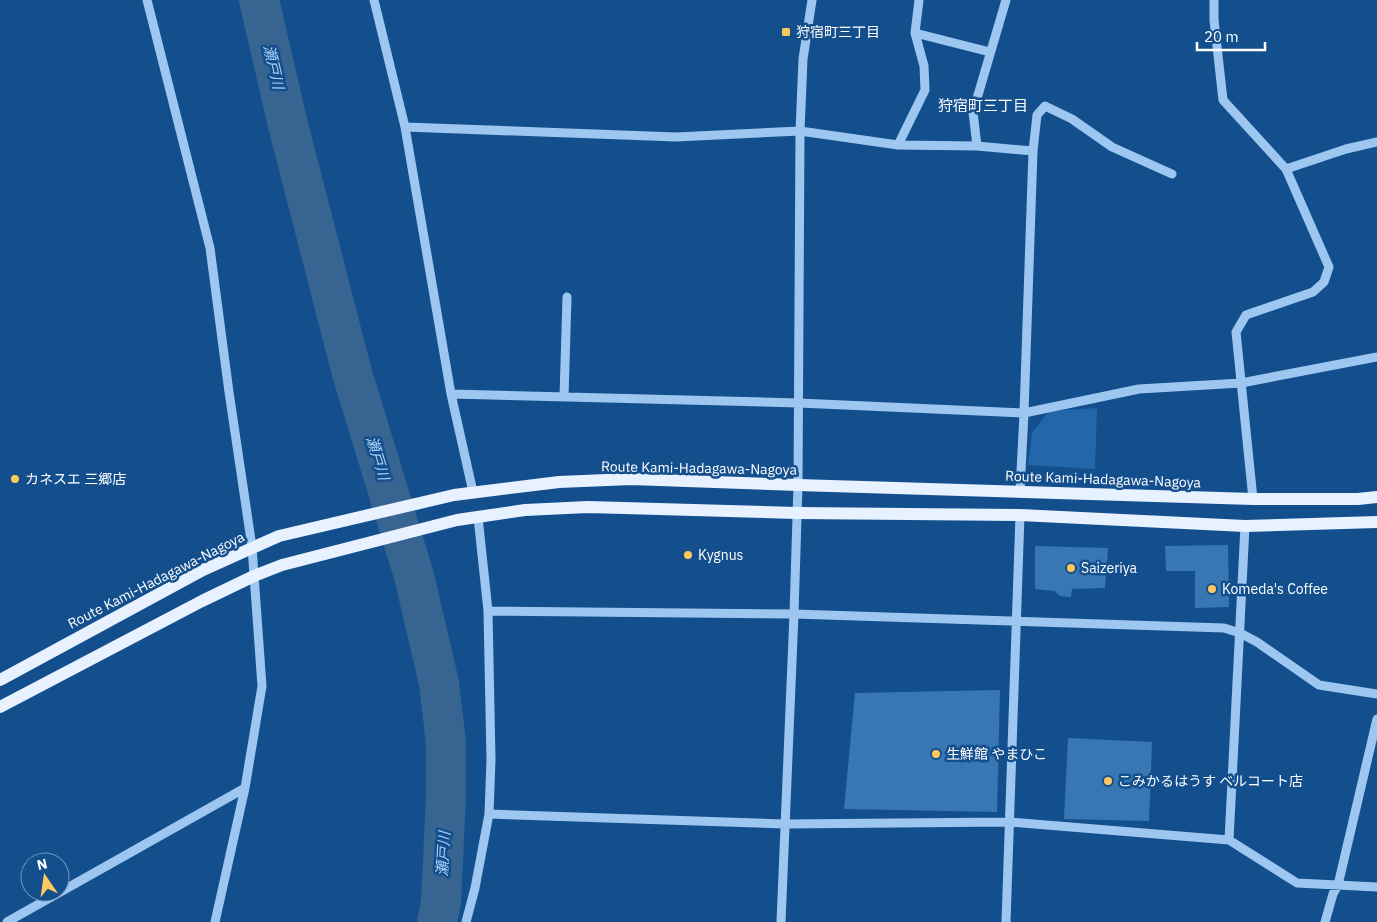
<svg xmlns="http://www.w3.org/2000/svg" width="1377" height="922" font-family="'IBM Plex Sans','Noto Sans JP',sans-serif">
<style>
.green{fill:#2367aa}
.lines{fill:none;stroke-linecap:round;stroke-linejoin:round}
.river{stroke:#386491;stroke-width:40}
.building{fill:#3876b4}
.minor{stroke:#9dc7f0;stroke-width:9}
.major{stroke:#e7f1ff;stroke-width:12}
.poi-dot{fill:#ffc85d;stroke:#144f8d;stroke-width:2}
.labels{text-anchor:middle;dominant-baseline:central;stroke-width:5;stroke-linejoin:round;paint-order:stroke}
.poi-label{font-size:14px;fill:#fff;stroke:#144f8d;text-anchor:start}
.street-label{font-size:14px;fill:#fff;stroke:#144f8d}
.water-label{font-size:15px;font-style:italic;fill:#a9d1f7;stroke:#144f8d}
.neighbourhood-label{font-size:15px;fill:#fff;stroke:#144f8d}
</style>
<rect width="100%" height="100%" fill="#144f8d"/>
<path class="green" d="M 1097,408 L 1095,469 L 1028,465 L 1032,433 L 1049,411 Z"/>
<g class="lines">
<path class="river" d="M 259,0 L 288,125 L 352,373 L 414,576 L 439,683 L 446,743 L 446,798 L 441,902 L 437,922"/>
</g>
<path class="building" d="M 1228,545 L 1229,607 L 1195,608 L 1195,571 L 1166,571 L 1165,546 Z
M 1035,546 L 1108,548 L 1105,588 L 1072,589 L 1071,597 L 1060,596 L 1054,591 L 1035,589 Z
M 1000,690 L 997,812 L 844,809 L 855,693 Z
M 1068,738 L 1152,742 L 1149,821 L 1064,819 Z"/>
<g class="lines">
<path class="minor" d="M 147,0 L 210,248 L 229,392 L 252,547 L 262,686 L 245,788 L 215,922
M 374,0 L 405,127 L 451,394 L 473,492
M 1214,0 L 1214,20 L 1223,100 L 1286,169 L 1329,267 L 1324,282 L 1313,292 L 1246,315 L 1236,332 L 1253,499
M 915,33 L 990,52
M 405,127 L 676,137 L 800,131 L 898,145 L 977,146 L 1033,151 L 1024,413 L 1020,491
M 898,145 L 925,90 L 924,66 L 915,33 L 919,0
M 977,146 L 973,112 L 1006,0
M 1033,151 L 1037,115 L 1045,106 L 1072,119 L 1112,147 L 1172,174
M 1286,169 L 1346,149 L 1377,142
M 451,394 L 799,403 L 1024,413 L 1139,389 L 1241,383 L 1377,357
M 564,397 L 567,297
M 488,611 L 794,614 L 1224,628 L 1240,633 L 1257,642 L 1319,685 L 1377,694
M 489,814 L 786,824 L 1009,822 L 1229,840 L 1297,883 L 1377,887
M 1229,840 L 1245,526
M 7,922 L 245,788
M 466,922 L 475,888 L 489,814 L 491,760 L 488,611 L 478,517
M 781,922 L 794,614 L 798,485 L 800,131 L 803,59 L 812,0
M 1006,922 L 1020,515
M 1325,922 L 1333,894 L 1338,885 L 1377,719"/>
<path class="major" d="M 0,680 L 203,570 L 279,536 L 454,495 L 559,482 L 631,479 L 798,485 L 1253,499 L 1358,499 L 1377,497
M 0,707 L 202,601 L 254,576 L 282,565 L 457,520 L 525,510 L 588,507 L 797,513 L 1020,515 L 1245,526 L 1377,522"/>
</g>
<g class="poi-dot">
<rect x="781" y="27" width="10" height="10" rx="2.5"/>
<circle cx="15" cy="479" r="5"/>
<circle cx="688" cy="555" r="5"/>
<circle cx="1071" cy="568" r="5"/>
<circle cx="1212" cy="589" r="5"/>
<circle cx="936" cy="754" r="5"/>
<circle cx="1108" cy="781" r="5"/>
</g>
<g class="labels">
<g class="poi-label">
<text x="796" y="32">狩宿町三丁目</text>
<text x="25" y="479">カネスエ 三郷店</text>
<text x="698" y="555">Kygnus</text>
<text x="1081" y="568">Saizeriya</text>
<text x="1222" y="589">Komeda's Coffee</text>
<text x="946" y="754">生鮮館 やまひこ</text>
<text x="1118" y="781">こみかるはうす ベルコート店</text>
</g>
<g class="street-label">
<text transform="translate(699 468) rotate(1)">Route Kami-Hadagawa-Nagoya</text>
<text transform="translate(1103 479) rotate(2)">Route Kami-Hadagawa-Nagoya</text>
<text transform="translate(156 580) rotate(-27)">Route Kami-Hadagawa-Nagoya</text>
</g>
<g class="water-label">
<text transform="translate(274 67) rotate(77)">瀬戸川</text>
<text transform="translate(378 458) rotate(73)">瀬戸川</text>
<text transform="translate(443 854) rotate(-87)">瀬戸川</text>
</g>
<g class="neighbourhood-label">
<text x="983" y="105">狩宿町三丁目</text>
</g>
</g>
<g transform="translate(45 877) rotate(347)"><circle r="24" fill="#144f8d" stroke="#7295bb"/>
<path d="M0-4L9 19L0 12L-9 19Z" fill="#ffc85d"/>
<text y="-8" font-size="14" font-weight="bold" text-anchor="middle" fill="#ffffff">N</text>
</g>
<path d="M1197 42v8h68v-8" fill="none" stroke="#ffffff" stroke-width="2.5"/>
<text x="1204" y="42" font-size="15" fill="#ffffff" stroke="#144f8d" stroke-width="4" paint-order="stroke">20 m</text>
</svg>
